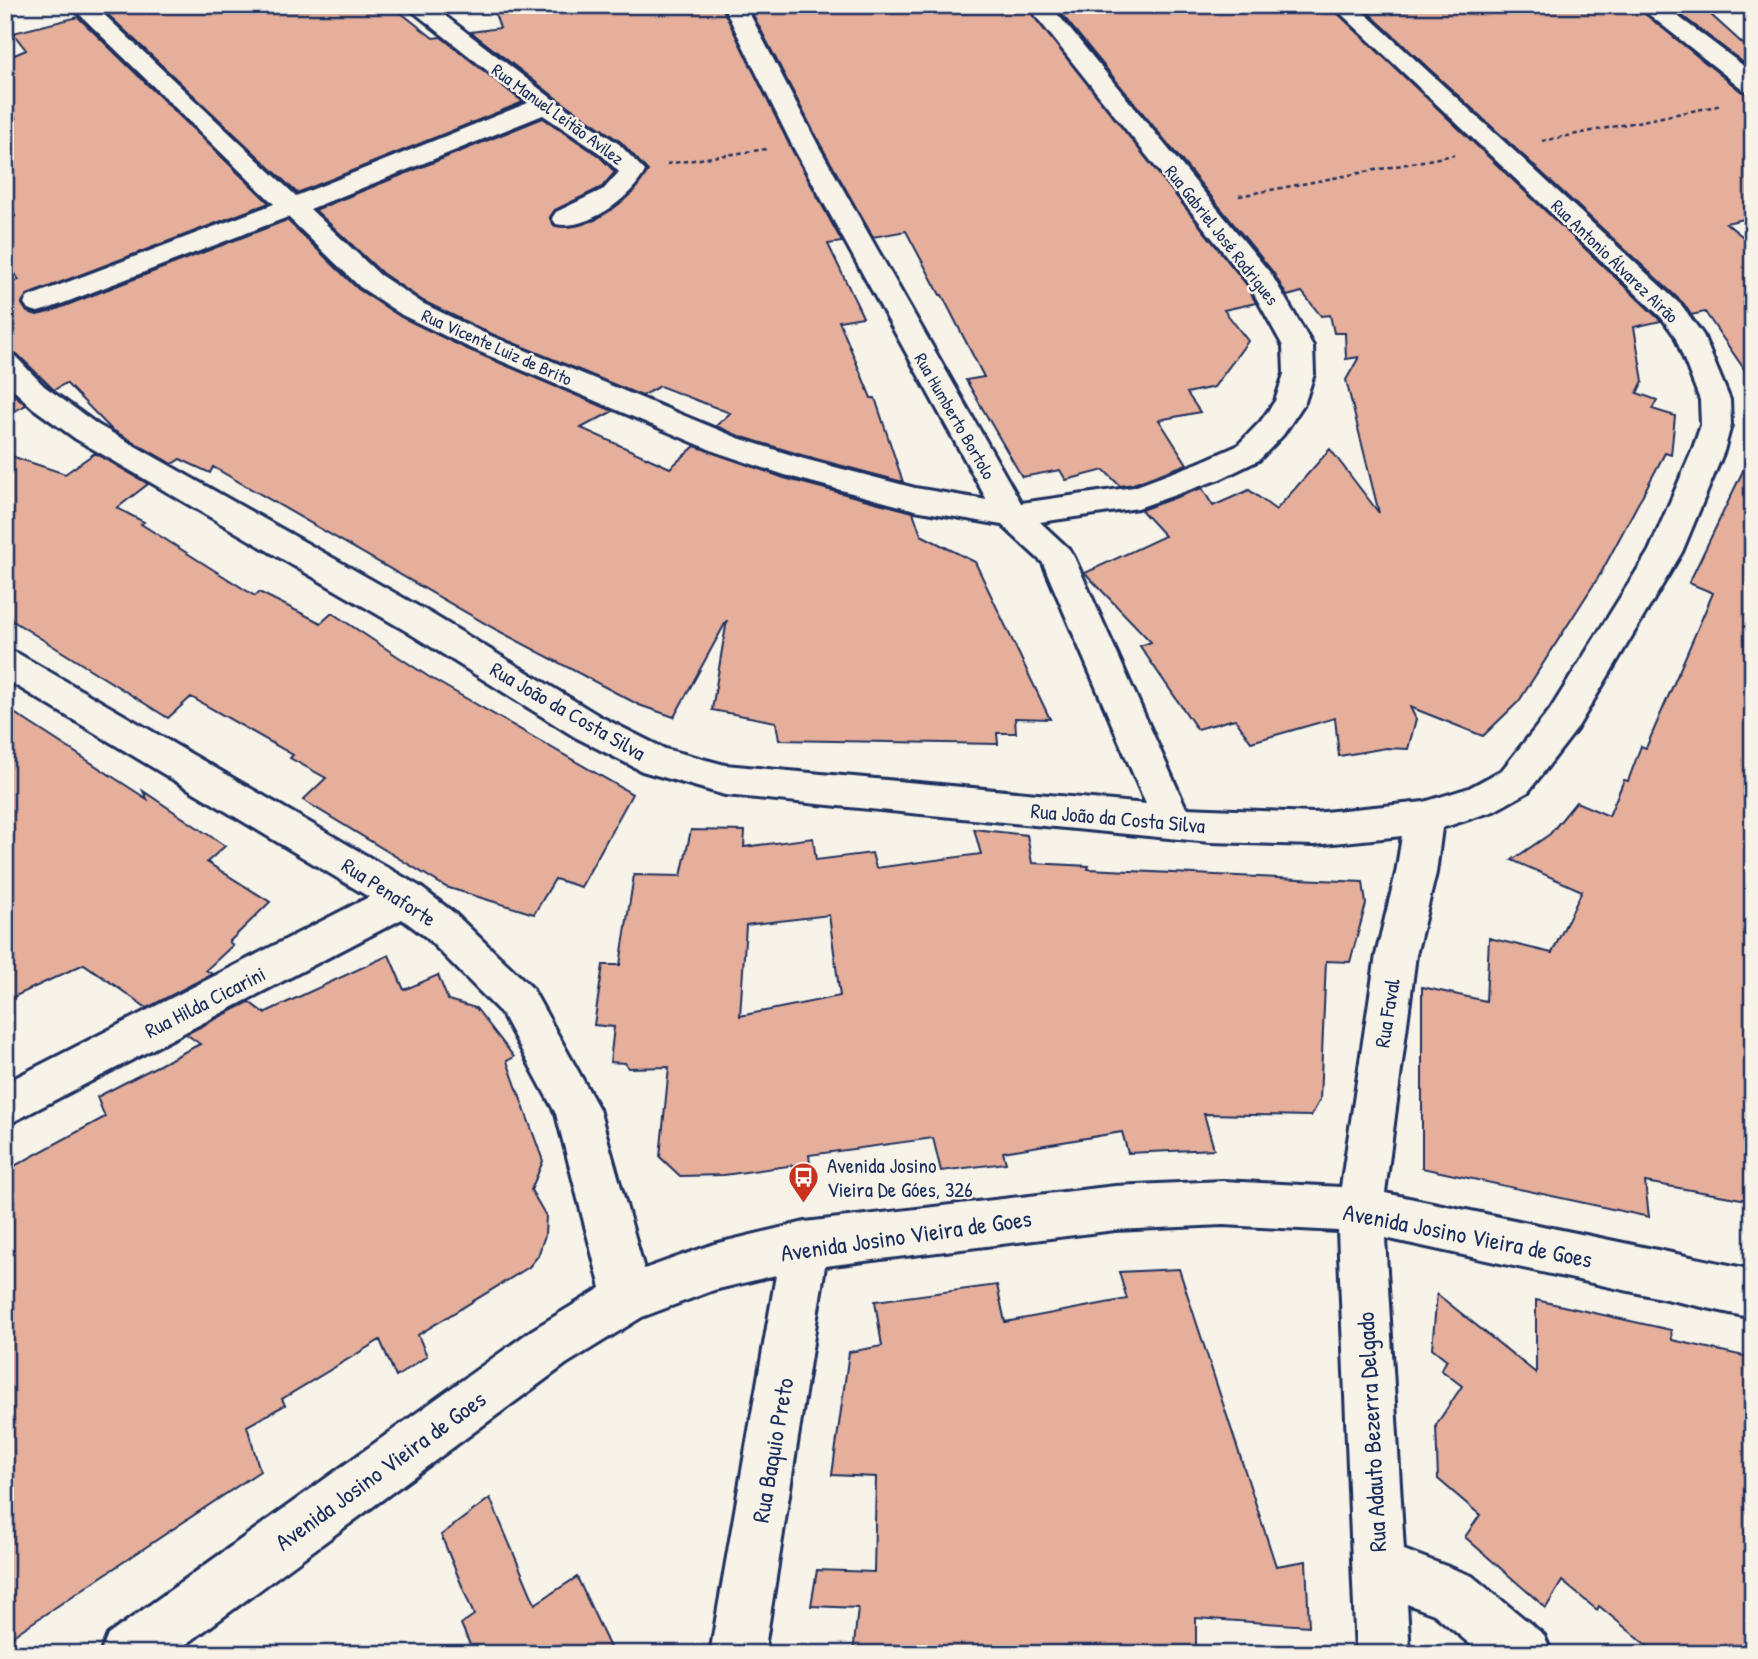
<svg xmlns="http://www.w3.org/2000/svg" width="1758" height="1659" font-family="'Patrick Hand',sans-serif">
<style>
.building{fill:#e5af9b;stroke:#1b2f5e;stroke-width:2;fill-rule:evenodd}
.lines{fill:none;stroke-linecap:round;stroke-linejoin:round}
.minor-casing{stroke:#1b2f5e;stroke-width:6}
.path{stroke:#1b2f5e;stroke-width:2.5;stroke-dasharray:4.5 3.5;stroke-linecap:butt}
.minor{fill:#f7f3e8;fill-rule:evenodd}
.labels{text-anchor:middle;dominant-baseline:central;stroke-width:5;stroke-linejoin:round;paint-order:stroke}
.far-street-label{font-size:18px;fill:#1b2f5e;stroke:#f7f3e8}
.street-label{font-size:21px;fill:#1b2f5e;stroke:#f7f3e8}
.poi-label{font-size:21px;fill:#1b2f5e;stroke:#f7f3e8;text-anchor:start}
.near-street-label{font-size:24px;fill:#1b2f5e;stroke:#f7f3e8}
</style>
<rect width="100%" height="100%" fill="#f7f3e8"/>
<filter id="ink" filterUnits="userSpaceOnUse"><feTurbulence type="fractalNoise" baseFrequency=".0143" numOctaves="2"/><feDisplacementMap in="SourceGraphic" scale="14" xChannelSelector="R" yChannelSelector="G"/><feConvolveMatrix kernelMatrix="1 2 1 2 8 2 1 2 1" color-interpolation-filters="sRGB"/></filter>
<g filter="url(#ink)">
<path class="building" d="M 114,5 L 391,5 L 433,38 L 441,37 L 523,102 L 297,193 L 102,9 Z
M 492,5 L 721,5 L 790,146 L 842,242 L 828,244 L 863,317 L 839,321 L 871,398 L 875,398 L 903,482 L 805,456 L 739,436 L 716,426 L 730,413 L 660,386 L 642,396 L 487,332 L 423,301 L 382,273 L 315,210 L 543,118 L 599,156 L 615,172 L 602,187 L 555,210 L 550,217 L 554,225 L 568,227 L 595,220 L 632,193 L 648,171 L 621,142 L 556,98 L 471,32 L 500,28 Z
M 748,5 L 1025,5 L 1246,284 L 1256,303 L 1224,310 L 1248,341 L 1214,387 L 1187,393 L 1200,412 L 1159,420 L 1187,464 L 1133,484 L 1120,486 L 1104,470 L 1066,480 L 1060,470 L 1022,477 L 966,380 L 984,377 L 942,295 L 940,295 L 906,231 L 873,237 L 820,144 Z
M 1054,5 L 1329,5 L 1661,321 L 1634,327 L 1643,381 L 1637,393 L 1657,400 L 1652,409 L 1675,416 L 1671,455 L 1665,453 L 1601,573 L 1519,701 L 1483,736 L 1410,707 L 1416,719 L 1408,749 L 1386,748 L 1339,756 L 1335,718 L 1251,742 L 1235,719 L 1197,729 L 1140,646 L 1151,642 L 1085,573 L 1165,536 L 1141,510 L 1202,488 L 1213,506 L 1249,490 L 1276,510 L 1330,449 L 1379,513 L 1346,380 L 1359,357 L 1346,359 L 1345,333 L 1334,333 L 1330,315 L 1321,316 L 1302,292 L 1287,296 L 1273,272 Z
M 1360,5 L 1634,5 L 1742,92 L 1753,94 L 1753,217 L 1726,223 L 1753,245 L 1753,382 L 1705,312 L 1691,315 L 1684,304 Z
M 1668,5 L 1700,5 L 1753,53 L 1753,70 Z
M 78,17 L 269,203 L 27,295 L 22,304 L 27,312 L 37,315 L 49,312 L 287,220 L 358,289 L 401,317 L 465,348 L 613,411 L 581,428 L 670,468 L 695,446 L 784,478 L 913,512 L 921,535 L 975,562 L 1050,719 L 1015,718 L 1016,733 L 997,733 L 998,744 L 779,740 L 776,722 L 712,710 L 727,620 L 674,717 L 639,705 L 495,629 L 213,467 L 210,473 L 180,459 L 172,464 L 111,429 L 66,383 L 54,390 L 17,354 L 5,351 L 5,285 L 19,280 L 5,258 L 5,219 L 15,216 L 5,204 L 5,121 L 15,118 L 5,106 L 5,59 L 26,50 L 13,33 Z
M 5,386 L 26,405 L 5,416 Z
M 1753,450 L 1753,1201 L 1645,1182 L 1649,1217 L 1422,1168 L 1422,987 L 1486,1001 L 1489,938 L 1552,953 L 1582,891 L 1512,860 L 1550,834 L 1576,802 L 1609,816 L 1624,780 L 1628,781 L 1641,746 L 1646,748 L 1713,593 L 1689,583 Z
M 95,453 L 148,484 L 117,508 L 144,522 L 141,524 L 255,596 L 259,592 L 321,623 L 332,613 L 429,677 L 632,794 L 581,887 L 555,879 L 534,914 L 446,887 L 303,800 L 326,778 L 290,758 L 293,755 L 191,697 L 168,718 L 5,616 L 5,454 L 65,474 Z
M 5,707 L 147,799 L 143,791 L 225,846 L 207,862 L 270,902 L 229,942 L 233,945 L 206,970 L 212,974 L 147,1008 L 84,964 L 5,1001 Z
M 974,829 L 1027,835 L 1032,863 L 1089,866 L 1088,869 L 1363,882 L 1366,904 L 1350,962 L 1326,961 L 1320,1100 L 1311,1116 L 1204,1114 L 1214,1149 L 1128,1153 L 1122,1132 L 1003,1152 L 1006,1163 L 941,1171 L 933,1138 L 809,1155 L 810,1163 L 724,1175 L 680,1176 L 660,1157 L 669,1067 L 628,1068 L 625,1063 L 610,1062 L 614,1027 L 594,1025 L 603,965 L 620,965 L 634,875 L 681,876 L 691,830 L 745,831 L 744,847 L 813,838 L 816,860 L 872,853 L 876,868 L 981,854 ZM 829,915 L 840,996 L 740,1016 L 746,925 Z
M 389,955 L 404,990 L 438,975 L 448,1000 L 476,1008 L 514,1057 L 507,1061 L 543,1161 L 531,1190 L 546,1216 L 545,1235 L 538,1256 L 529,1267 L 418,1335 L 427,1356 L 396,1377 L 380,1340 L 282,1399 L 285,1405 L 247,1426 L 260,1471 L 5,1641 L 5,1171 L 105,1117 L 97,1097 L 200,1044 L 186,1034 L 249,1002 L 264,1013 Z
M 1179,1269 L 1276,1566 L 1306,1561 L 1309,1626 L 1196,1618 L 1196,1654 L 853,1654 L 858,1608 L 811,1606 L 817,1570 L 874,1572 L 876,1477 L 832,1475 L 849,1352 L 882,1346 L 875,1301 L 997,1285 L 1005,1322 L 1127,1299 L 1119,1272 Z
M 1437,1294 L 1536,1373 L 1536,1300 L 1671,1330 L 1672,1340 L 1753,1358 L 1753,1654 L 1657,1654 L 1599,1606 L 1597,1610 L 1562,1581 L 1546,1608 L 1465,1537 L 1480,1515 L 1438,1479 L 1436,1425 L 1462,1386 L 1441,1370 L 1447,1360 L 1432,1348 Z
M 490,1498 L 535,1604 L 577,1577 L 613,1654 L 474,1654 L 461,1624 L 474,1615 L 441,1535 Z"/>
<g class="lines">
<defs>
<path id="minor" d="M 70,5 L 94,5 L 296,196 L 528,103 L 405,5 L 431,5 L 554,100 L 619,144 L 645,171 C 632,198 586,231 556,224 L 552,218 L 556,212 L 604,189 L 619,172 L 601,154 L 543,115 L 310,209 L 380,275 L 422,303 L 486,334 L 738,438 L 804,459 L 915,488 L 987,500 L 792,145 L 723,5 L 745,5 L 818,145 L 1021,503 L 1134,487 L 1198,463 L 1237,446 L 1261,421 L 1275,401 L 1284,374 L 1283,346 L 1248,283 L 1027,5 L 1050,5 L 1271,274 L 1313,346 L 1314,374 L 1305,402 L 1283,435 L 1259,460 L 1220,479 L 1138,508 L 1040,522 L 1069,549 L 1074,557 L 1186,808 L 1314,813 L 1424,802 L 1469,788 L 1502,770 L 1550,710 L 1649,551 L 1692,451 L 1701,425 L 1700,400 L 1675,336 L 1662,318 L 1332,5 L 1356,5 L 1682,306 L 1703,335 L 1730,400 L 1731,425 L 1724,451 L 1682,552 L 1576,730 L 1528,792 L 1494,811 L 1442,828 L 1436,873 L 1416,955 L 1385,1193 L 1753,1270 L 1753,1318 L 1385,1238 L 1404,1550 L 1472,1576 L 1544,1635 L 1552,1654 L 1482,1654 L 1434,1614 L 1407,1604 L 1410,1654 L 1356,1654 L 1338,1231 L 1223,1225 L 1115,1230 L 825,1266 L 764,1654 L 710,1654 L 776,1275 L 714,1290 L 642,1317 L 566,1364 L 173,1654 L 100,1654 L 108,1635 L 532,1330 L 601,1288 L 556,1114 L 502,1014 L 426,937 L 402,919 L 5,1126 L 5,1083 L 369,897 L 5,679 L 5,649 L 17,653 L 419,886 L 454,913 L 532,988 L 599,1109 L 644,1269 L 714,1244 L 805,1222 L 1115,1186 L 1223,1181 L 1341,1187 L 1376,955 L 1396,873 L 1402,836 L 1314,845 L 1210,842 L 725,795 L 642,771 L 575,737 L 406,631 L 76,439 L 33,408 L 5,382 L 5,354 L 15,356 L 44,386 L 98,425 L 430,613 L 601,717 L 665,749 L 725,765 L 1146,804 L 1043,563 L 1002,525 L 915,510 L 785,475 L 716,452 L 466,346 L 402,315 L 360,287 L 288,217 L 48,309 L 38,312 L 28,309 L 24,303 L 28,297 L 274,204 Z
M 1637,5 L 1663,5 L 1753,73 L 1753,92 L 1744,90 Z"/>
</defs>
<use href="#minor" class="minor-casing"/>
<path class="path" d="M 1542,141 L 1722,105
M 667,164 L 766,149
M 1239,196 L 1454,155"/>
<use href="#minor" class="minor"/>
</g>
</g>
<defs>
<symbol id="bus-pin" viewBox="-11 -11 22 30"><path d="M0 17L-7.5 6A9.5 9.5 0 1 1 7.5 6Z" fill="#c8321e" stroke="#f7f3e8"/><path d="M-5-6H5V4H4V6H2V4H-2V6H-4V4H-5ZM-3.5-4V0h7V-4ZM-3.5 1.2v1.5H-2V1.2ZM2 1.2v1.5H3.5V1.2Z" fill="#fff"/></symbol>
</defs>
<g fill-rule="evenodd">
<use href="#bus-pin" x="786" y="1160" width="35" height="47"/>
</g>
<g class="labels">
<g class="far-street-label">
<text transform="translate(558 114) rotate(36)">Rua Manuel Leitão Avilez</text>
<text transform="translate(1222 235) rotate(52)">Rua Gabriel José Rodrigues</text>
<text transform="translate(1615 261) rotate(44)">Rua Antonio Álvarez Airão</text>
<text transform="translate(497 347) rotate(24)">Rua Vicente Luiz de Brito</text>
<text transform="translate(955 416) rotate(60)">Rua Humberto Bortolo</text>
</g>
<g class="street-label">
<text transform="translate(568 711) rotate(30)">Rua João da Costa Silva</text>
<text transform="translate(1118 818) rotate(5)">Rua João da Costa Silva</text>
<text transform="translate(389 892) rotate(33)">Rua Penaforte</text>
<text transform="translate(205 1002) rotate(-27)">Rua Hilda Cicarini</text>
<text transform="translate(1387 1013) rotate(-81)">Rua Faval</text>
</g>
<g class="poi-label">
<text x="827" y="1165">Avenida Josino<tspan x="827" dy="24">Vieira De Góes, 326</tspan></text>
</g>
<g class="near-street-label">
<text transform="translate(906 1235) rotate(-8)">Avenida Josino Vieira de Goes</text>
<text transform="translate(1468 1235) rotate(11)">Avenida Josino Vieira de Goes</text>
<text transform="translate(1371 1432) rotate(-93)">Rua Adauto Bezerra Delgado</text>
<text transform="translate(772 1450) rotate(-80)">Rua Baquio Preto</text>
<text transform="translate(380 1470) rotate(-36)">Avenida Josino Vieira de Goes</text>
</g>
</g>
<rect width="1758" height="1659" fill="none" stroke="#f7f3e8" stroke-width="28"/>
<rect x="14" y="14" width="1730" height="1631" fill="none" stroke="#1b2f5e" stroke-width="2.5" filter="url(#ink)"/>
</svg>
